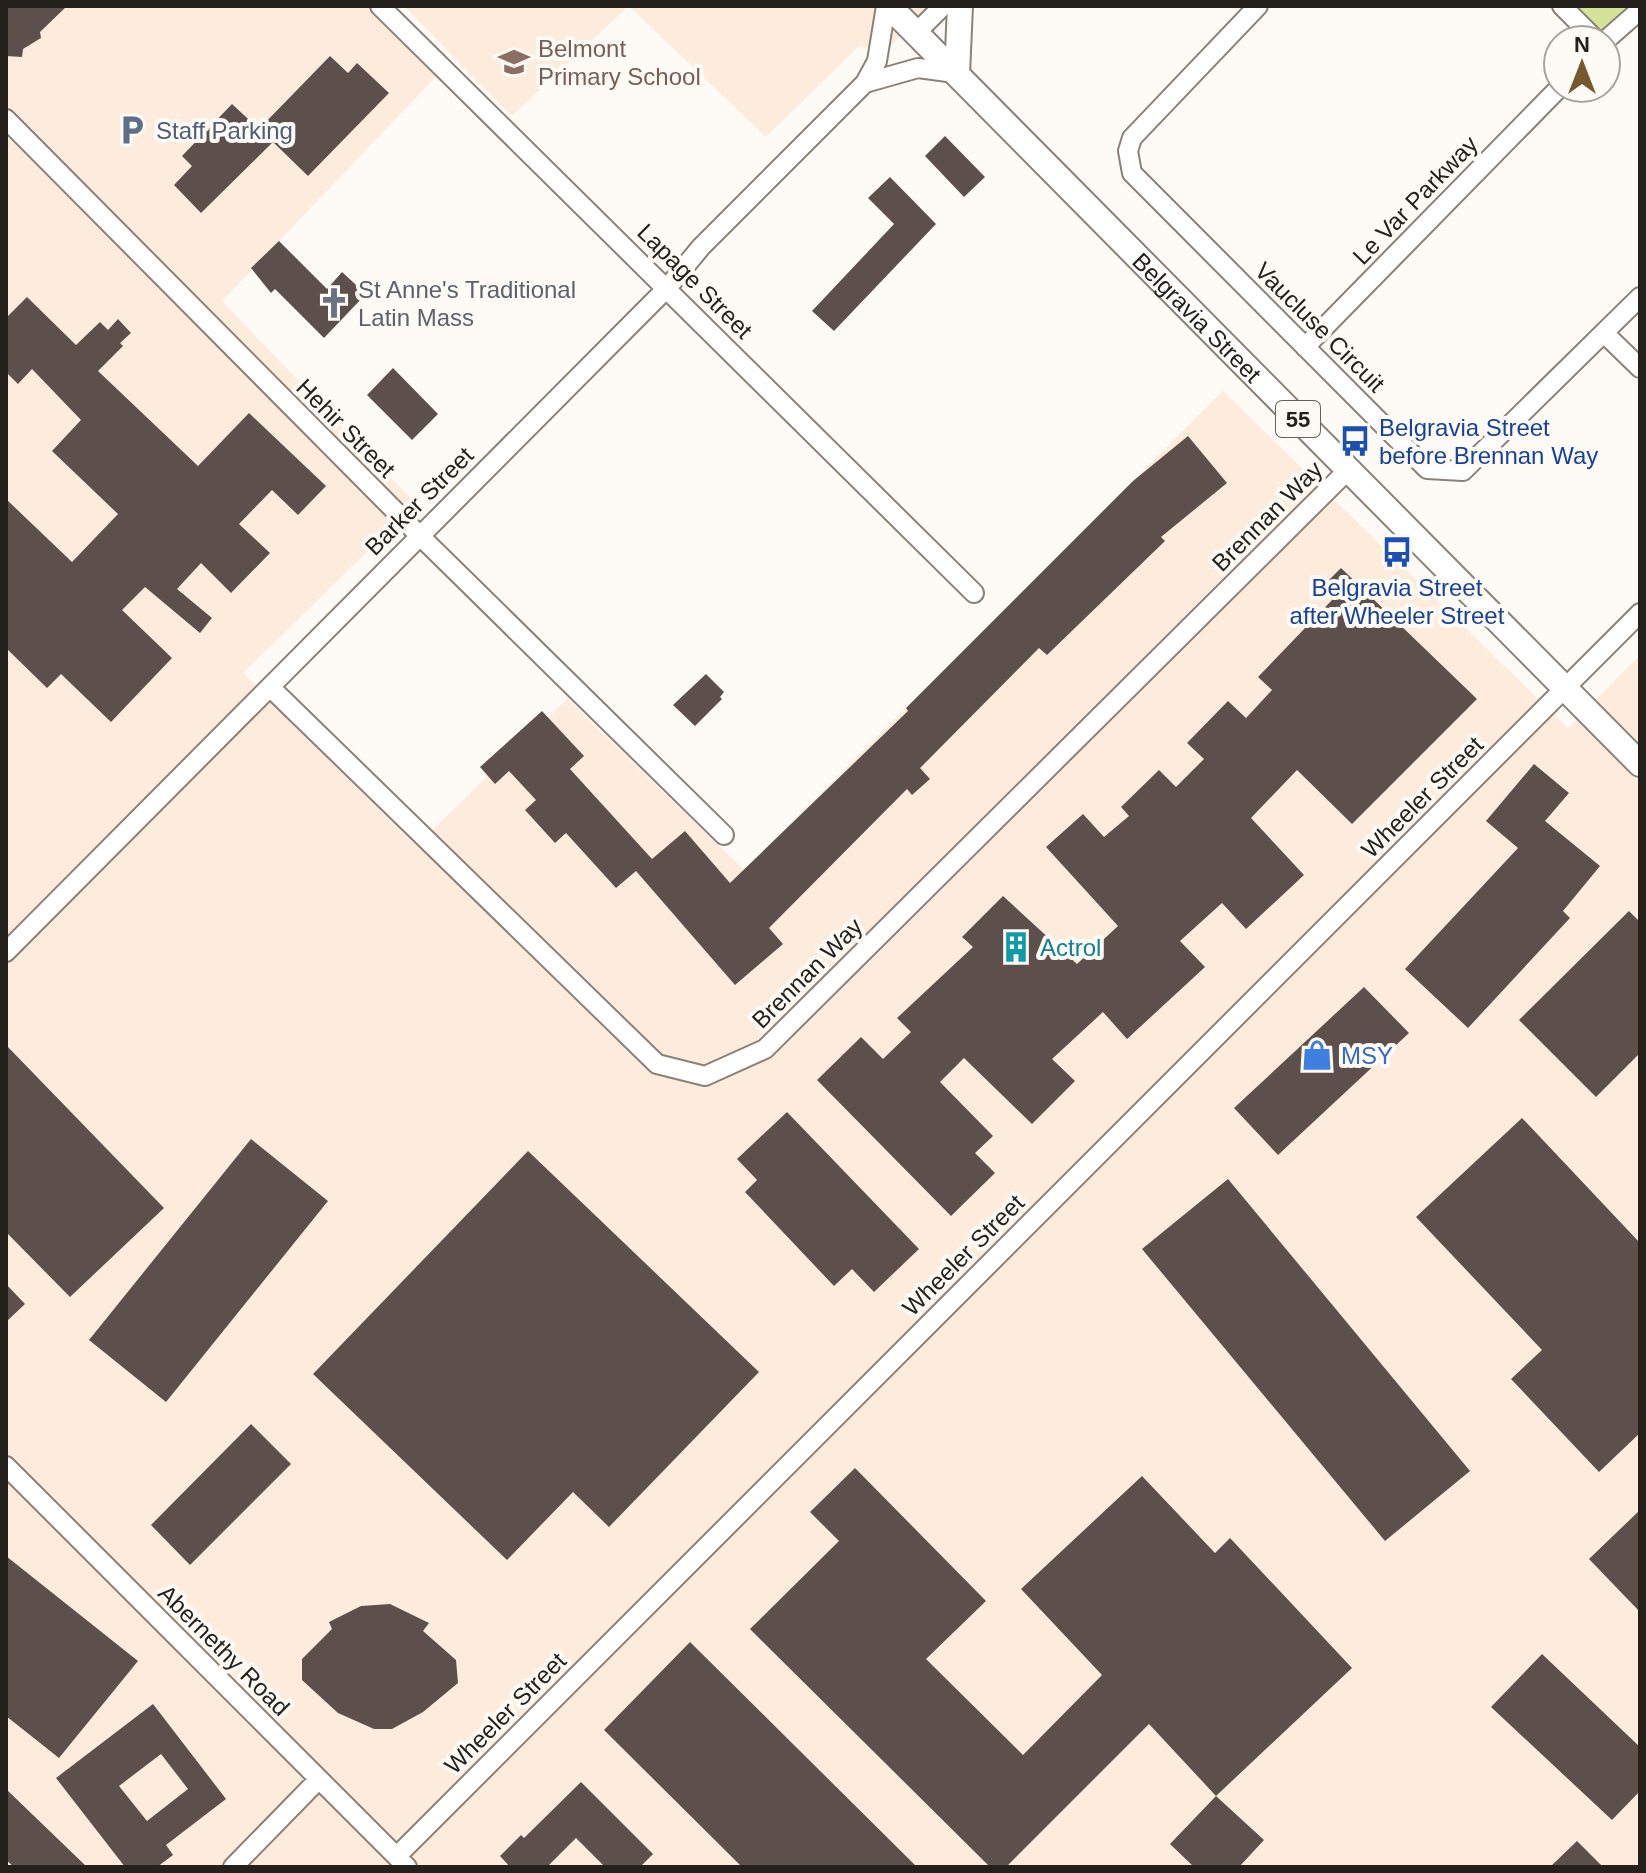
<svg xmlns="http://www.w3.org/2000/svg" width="1646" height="1873" font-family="Arial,sans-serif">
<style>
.built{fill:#fdecdb}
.green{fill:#d4e398}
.building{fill:#5d504c;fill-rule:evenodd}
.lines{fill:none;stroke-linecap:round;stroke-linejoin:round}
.minor-casing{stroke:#8b8178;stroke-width:22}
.major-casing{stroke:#8b8178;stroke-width:28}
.minor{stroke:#fff;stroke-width:18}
.major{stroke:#fff;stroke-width:24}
.labels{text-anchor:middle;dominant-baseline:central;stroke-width:8;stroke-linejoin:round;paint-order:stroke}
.shield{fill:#fefaf6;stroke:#65615d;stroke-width:2}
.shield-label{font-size:22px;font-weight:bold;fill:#24201c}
.education-label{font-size:24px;fill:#785e54;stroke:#fefaf6;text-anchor:start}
.service-label{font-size:24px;fill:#4e5e75;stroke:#fefaf6;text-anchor:start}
.street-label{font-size:24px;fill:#24201c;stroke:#fefaf6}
.worship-label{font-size:24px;fill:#5b616d;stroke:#fefaf6;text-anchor:start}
.transit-label{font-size:24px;fill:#164399;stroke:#fefaf6;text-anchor:start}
.culture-label{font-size:24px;fill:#0d838f;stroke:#fefaf6;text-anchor:start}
.shop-label{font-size:24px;fill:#366cbe;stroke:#fefaf6;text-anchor:start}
</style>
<rect width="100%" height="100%" fill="#fefaf6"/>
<path class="built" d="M 6,6 L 386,6 L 446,66 L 222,301 L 416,504 L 243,673 L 416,846 L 567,699 L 744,870 L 1223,391 L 1568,728 L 1640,655 L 1640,1867 L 6,1867 Z
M 404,6 L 622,6 L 625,9 L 512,116 Z
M 629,6 L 929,6 L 886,51 L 859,46 L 766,137 Z"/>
<path class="green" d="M 1562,6 L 1640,6 L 1606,40 Z"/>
<path class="building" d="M 6,6 L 67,6 L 40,32 L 41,38 L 23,49 L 22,57 L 6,56 Z
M 330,56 L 348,73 L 357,63 L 389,93 L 308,176 L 273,142 L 201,213 L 174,185 L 192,166 L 182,156 L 232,104 L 259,129 Z
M 945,136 L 985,177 L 964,197 L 925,156 Z
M 890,177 L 936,224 L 834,331 L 812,311 L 894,224 L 868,198 Z
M 279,241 L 327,289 L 342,272 L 366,294 L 324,338 L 275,289 L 271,293 L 251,268 Z
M 27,297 L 76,345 L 100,322 L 108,330 L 118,319 L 131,333 L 120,343 L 123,346 L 98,371 L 198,466 L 249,413 L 326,486 L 298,515 L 272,490 L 239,524 L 270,553 L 231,593 L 201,563 L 177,589 L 212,618 L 200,633 L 145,587 L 122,610 L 172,658 L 111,722 L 61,674 L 47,688 L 6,648 L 6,499 L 72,562 L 118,514 L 52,451 L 81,420 L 32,369 L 18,384 L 6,372 L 6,318 Z
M 393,368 L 438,414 L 412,440 L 367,395 Z
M 1188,436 L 1227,483 L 1161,537 L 1165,541 L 1047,655 L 1039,648 L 935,753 L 920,768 L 930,779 L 912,795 L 907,789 L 769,928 L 783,944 L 735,985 L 636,871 L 616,888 L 566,833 L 555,843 L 525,810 L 536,800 L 509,771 L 495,784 L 480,767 L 542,711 L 584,756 L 570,769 L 652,859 L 685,831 L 730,883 L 908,711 L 906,708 L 1133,481 Z
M 1341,568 L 1477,699 L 1352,824 L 1297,770 L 1251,818 L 1304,875 L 1246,929 L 1222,903 L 1180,941 L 1205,967 L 1127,1039 L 1103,1012 L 1052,1059 L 1075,1081 L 1032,1124 L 964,1058 L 940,1082 L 993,1136 L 975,1153 L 995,1173 L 951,1216 L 817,1080 L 861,1037 L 883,1059 L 911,1032 L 897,1018 L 973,947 L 962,937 L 1003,896 L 1077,964 L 1118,926 L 1046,847 L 1083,814 L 1104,837 L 1129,816 L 1121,807 L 1159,770 L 1176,787 L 1204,759 L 1187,743 L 1228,701 L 1246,718 L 1272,690 L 1258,677 L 1332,600 L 1320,589 Z
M 706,674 L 724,692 L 720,697 L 722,699 L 695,726 L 673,705 Z
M 1534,764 L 1569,793 L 1545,821 L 1600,866 L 1563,911 L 1570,918 L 1468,1028 L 1405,969 L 1518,848 L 1486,821 Z
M 1629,911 L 1640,922 L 1640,1053 L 1596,1097 L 1519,1020 Z
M 1364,987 L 1409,1033 L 1278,1155 L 1234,1108 Z
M 6,1045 L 164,1208 L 70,1297 L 6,1232 Z
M 787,1112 L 919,1249 L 874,1292 L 852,1269 L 834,1286 L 745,1192 L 757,1180 L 737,1159 Z
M 1522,1118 L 1640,1243 L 1640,1433 L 1599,1472 L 1511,1379 L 1542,1350 L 1416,1217 Z
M 251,1139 L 328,1201 L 166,1402 L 89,1340 Z
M 528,1151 L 759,1372 L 609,1527 L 573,1492 L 507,1560 L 313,1374 Z
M 1228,1179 L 1470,1471 L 1385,1541 L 1142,1249 Z
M 6,1284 L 25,1304 L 6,1322 Z
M 251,1424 L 291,1464 L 190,1565 L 151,1525 Z
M 855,1468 L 986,1601 L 926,1659 L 1023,1755 L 1102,1675 L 1021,1589 L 1142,1476 L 1215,1553 L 1230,1538 L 1352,1668 L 1216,1796 L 1149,1724 L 1006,1867 L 990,1867 L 750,1629 L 839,1541 L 810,1512 Z
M 1640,1510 L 1640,1612 L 1589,1559 Z
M 6,1556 L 138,1661 L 59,1758 L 6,1716 Z
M 390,1604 L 429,1623 L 423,1631 L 456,1660 L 458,1683 L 423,1712 L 392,1729 L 374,1729 L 338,1713 L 302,1680 L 302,1659 L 332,1629 L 329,1622 L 361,1606 Z
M 690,1642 L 917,1867 L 742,1867 L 604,1730 Z
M 1542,1654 L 1640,1747 L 1640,1791 L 1612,1820 L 1491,1707 Z
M 153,1704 L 226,1799 L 166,1845 L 173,1855 L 157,1867 L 125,1867 L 56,1778 ZM 161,1754 L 188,1789 L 147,1821 L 119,1786 Z
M 581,1782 L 653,1854 L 640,1867 L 605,1867 L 576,1838 L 547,1867 L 510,1867 L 500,1856 L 521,1835 L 524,1838 Z
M 6,1789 L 87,1867 L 14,1867 L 6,1860 Z
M 1216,1796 L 1264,1840 L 1239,1867 L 1194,1867 L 1170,1844 Z
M 1577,1841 L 1603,1867 L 1550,1867 Z"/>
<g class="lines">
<defs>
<path id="minor" d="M 380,6 L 974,593
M 1258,6 L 1132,138 L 1128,151 L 1132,173 L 1427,469 L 1463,471 L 1640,297
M 1562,6 L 1596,40
M 916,33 L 943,6
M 1606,40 L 1640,10
M 865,83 L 918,68 L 955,73
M 6,119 L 418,534 L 724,835
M 1604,333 L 1640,368
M 1305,347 L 1559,88
M 271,688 L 657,1064 L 705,1076 L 765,1049 L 1348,470
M 6,952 L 668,287 L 701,247 L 865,83 L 877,61 L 886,6
M 6,1466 L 407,1867
M 397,1856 L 1640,613
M 233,1867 L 319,1779"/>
<g id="major">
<path id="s1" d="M 889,6 L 1640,764"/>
<path d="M 957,74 L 960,6"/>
</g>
</defs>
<use href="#minor" class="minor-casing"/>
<use href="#major" class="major-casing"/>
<use href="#minor" class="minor"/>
<use href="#major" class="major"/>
</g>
<defs>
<symbol id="school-bare" viewBox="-9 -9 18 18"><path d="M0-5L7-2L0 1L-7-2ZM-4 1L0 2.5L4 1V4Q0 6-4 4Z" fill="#8d6e63" stroke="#fefaf6" stroke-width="2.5" paint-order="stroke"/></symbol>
<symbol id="parking-bare" viewBox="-9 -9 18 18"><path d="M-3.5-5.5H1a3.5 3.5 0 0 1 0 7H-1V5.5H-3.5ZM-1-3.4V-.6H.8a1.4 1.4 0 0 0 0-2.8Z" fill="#5c6f8a" stroke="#fefaf6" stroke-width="2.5" paint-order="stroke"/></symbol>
<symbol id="church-bare" viewBox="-9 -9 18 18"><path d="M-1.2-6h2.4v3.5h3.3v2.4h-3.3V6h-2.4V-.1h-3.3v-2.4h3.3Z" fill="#6b7280" stroke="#fefaf6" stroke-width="2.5" paint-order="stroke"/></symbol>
<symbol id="bus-bare" viewBox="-9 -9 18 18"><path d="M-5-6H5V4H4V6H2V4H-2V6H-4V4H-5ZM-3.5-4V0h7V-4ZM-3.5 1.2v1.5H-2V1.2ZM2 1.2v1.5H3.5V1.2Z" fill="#1a4fb4" stroke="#fefaf6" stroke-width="2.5" paint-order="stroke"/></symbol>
<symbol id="building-bare" viewBox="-9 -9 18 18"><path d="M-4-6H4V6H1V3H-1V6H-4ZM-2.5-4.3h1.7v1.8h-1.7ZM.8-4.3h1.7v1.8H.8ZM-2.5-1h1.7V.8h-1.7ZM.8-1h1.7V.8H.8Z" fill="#0f9aa8" stroke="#fefaf6" stroke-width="2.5" paint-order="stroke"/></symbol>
<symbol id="shop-bare" viewBox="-9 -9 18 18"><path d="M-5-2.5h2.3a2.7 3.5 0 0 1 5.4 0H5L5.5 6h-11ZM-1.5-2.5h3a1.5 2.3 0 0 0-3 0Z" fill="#3f7fe0" stroke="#fefaf6" stroke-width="2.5" paint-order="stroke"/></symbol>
</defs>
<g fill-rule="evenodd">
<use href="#school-bare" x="492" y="40" width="44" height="44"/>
<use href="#parking-bare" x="110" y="108" width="44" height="44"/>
<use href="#church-bare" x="312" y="281" width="44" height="44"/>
<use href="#bus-bare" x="1333" y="419" width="44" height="44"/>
<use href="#bus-bare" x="1375" y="530" width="44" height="44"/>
<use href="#building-bare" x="994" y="925" width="44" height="44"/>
<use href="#shop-bare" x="1295" y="1033" width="44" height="44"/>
</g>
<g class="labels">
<rect class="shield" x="1276" y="401" width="44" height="36" rx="6"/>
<g class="shield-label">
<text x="1298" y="419">55</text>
</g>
<g class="education-label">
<text x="538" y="48">Belmont<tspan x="538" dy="28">Primary School</tspan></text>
</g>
<g class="service-label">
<text x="156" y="130">Staff Parking</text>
</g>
<g class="street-label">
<text transform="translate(1415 200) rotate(-46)">Le Var Parkway</text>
<text transform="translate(695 281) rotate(45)">Lapage Street</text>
<text stroke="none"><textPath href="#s1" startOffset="438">Belgravia Street</textPath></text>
<text transform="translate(1320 327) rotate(45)">Vaucluse Circuit</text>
<text transform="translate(346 428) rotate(45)">Hehir Street</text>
<text transform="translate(419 501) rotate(-45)">Barker Street</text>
<text transform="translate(1267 516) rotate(-45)">Brennan Way</text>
<text transform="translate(1422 797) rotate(-45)">Wheeler Street</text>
<text transform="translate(807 973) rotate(-45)">Brennan Way</text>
<text transform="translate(963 1255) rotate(-45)">Wheeler Street</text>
<text transform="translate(224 1650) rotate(45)">Abernethy Road</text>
<text transform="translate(505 1713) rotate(-45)">Wheeler Street</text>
</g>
<g class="worship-label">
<text x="358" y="289">St Anne's Traditional<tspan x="358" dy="28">Latin Mass</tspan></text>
</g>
<g class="transit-label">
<text x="1379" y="427">Belgravia Street<tspan x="1379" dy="28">before Brennan Way</tspan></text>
<text x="1397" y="587" text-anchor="middle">Belgravia Street<tspan x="1397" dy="28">after Wheeler Street</tspan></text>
</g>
<g class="culture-label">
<text x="1040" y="947">Actrol</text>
</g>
<g class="shop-label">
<text x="1341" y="1055">MSY</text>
</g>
</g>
<rect width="1646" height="1873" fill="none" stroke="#24201c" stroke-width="16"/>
<g transform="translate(1582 64)"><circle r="38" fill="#fefaf6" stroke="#a7a39f" stroke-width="2"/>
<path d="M0-6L14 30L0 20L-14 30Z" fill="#75582c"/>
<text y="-12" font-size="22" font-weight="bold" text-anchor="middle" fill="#24201c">N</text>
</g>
</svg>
